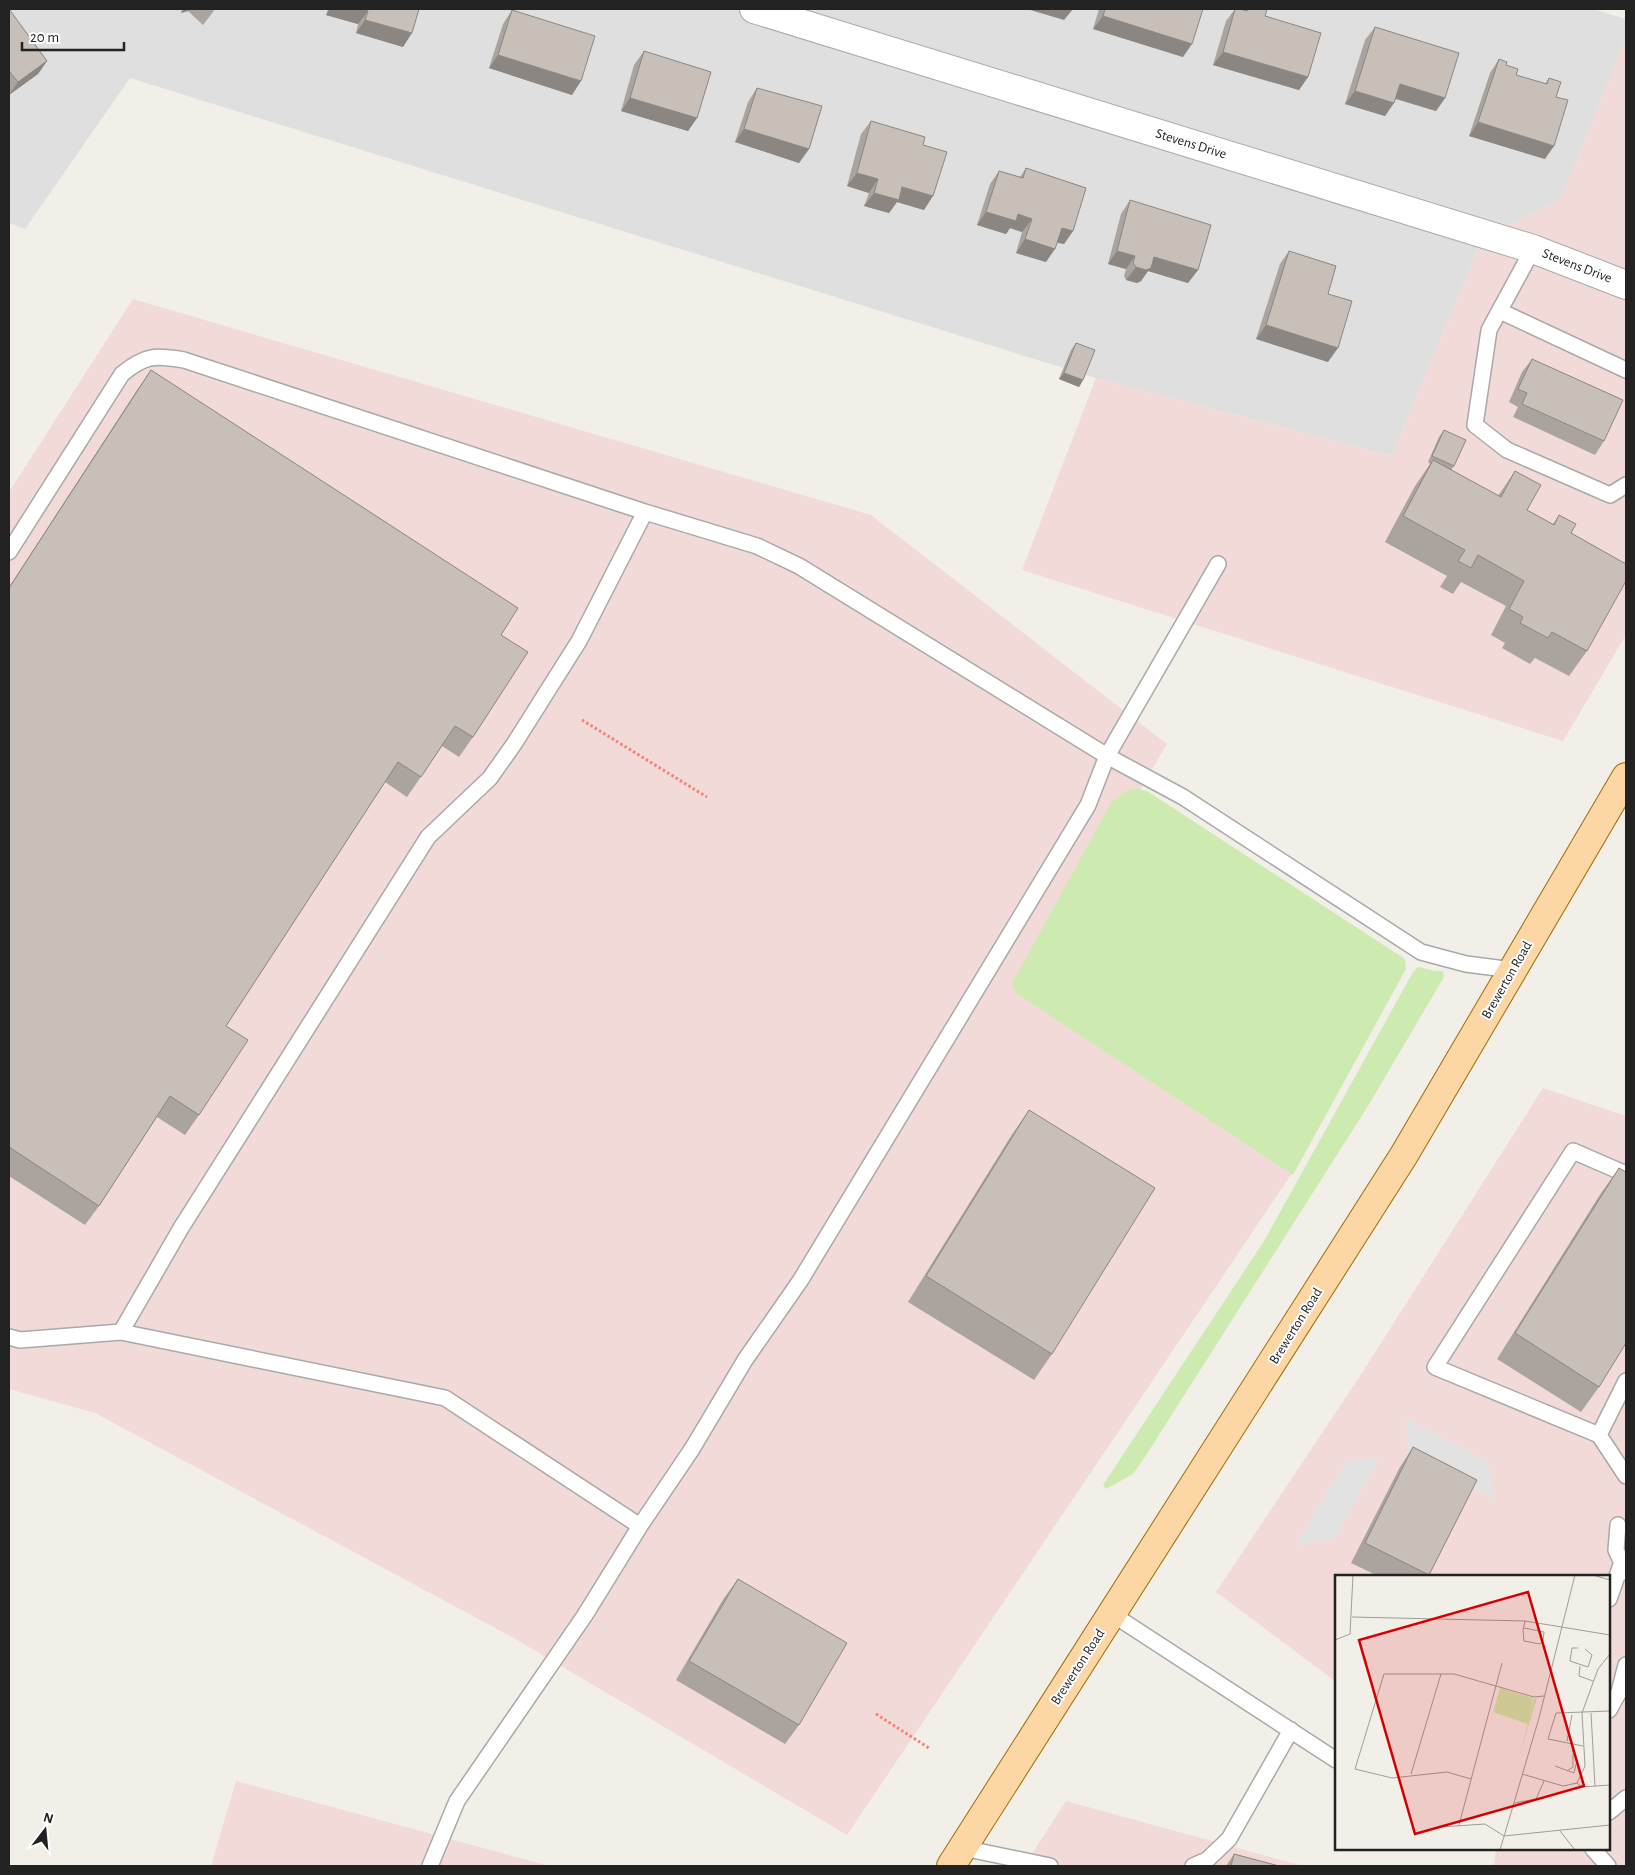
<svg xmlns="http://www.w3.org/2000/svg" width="1635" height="1875" font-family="'Alegreya Sans',sans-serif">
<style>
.residential{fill:#e0dfdf}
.commercial{fill:#f2dad9}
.grass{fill:#cdebb0}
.parking{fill:#e2e2e2}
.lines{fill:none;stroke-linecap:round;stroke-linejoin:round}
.service-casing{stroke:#a9a9a9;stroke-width:18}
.minor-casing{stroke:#a9a9a9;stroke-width:30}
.primary-casing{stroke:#a06b00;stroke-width:30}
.path{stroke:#fa8072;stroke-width:3;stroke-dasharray:2.5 2.5;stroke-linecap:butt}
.service{stroke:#fff;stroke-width:15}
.minor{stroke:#fff;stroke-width:28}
.primary{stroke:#fcd6a4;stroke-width:28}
.wall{fill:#aba49e}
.shaded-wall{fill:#8b8681}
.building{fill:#c7bfb8;stroke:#8b8681}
.labels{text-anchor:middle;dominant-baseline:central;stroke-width:4;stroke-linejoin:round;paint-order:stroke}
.street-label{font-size:14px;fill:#222;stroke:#fff}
.inset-road{fill:none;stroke:#9f9d99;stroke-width:1}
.view{fill:#d40000;fill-opacity:0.15;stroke:#d40000;stroke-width:2.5}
.inset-edge{fill:none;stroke:#222;stroke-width:2.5}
</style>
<rect width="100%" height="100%" fill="#f2efe9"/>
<path class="residential" d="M 9,9 L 1592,9 L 1626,19 L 1626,38 L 1561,199 L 1482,239 L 1392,456 L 1096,378 L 130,78 L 25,229 L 9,223 Z"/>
<path class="commercial" d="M 1626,38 L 1626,635 L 1563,741 L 1022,570 L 1096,378 L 1392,456 L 1482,239 L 1561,199 Z
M 133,299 L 871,515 L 1167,744 L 1023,989 L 1301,1160 L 847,1835 L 512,1637 L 95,1413 L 9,1389 L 9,492 Z
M 1543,1088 L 1626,1116 L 1626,1866 L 1494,1866 L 1496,1849 L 1609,1849 L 1609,1576 L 1336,1576 L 1336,1682 L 1216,1592 L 1360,1376 Z
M 236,1781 L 550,1866 L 211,1866 Z
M 1066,1801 L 1303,1866 L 1024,1866 Z"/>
<path class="grass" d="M 1136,789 L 1147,791 L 1405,959 L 1406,969 L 1293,1175 L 1016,993 L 1012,983 L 1111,803 L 1124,792 Z
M 1418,967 L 1435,971 L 1443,971 L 1444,977 L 1368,1106 L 1145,1457 L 1133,1474 L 1106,1489 L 1103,1485 L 1264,1241 L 1413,972 Z"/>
<path class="parking" d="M 1406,1418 L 1488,1462 L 1495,1499 L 1408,1453 Z
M 1379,1458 L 1335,1539 L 1296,1545 L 1347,1460 Z"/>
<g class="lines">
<defs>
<path id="service" d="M 1533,249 L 1489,330 L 1475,425 L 1507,450 L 1610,495 L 1626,485
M 1500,311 L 1626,370
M 9,552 L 122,374 C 145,355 155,355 184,360 L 645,512 L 757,546 L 799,566 L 1107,756 L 1183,797 L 1421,952 L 1466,964 L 1513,970
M 1626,1174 L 1573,1151 L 1435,1367 L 1599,1435 L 1626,1476
M 121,1332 L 181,1228 L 428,837 L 490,778 L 514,744 L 579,641 L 645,512
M 9,1337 L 20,1340 L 121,1332 L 445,1398 L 640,1526
M 1599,1435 L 1626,1381
M 1618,1525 L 1616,1550 L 1626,1572
M 1609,1599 L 1622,1562
M 1112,1614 L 1336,1760
M 1609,1710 L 1619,1692 L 1626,1665
M 1609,1812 L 1626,1798
M 963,1848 L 1050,1866
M 1593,1849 L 1608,1866
M 430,1866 L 457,1801 L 585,1615 L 640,1526 L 692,1449 L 745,1360 L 800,1281 L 952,1030 L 1088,805 L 1107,756 L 1218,564
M 1193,1866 L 1207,1860 L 1229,1839 L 1291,1730"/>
<path id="minor" d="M 754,9 L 1533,249 L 1626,285"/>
<path id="primary" d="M 951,1866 L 1404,1155 L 1626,777"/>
</defs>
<use href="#service" class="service-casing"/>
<use href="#minor" class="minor-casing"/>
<use href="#primary" class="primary-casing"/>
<path class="path" d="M 582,720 L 707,797
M 876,1714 L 929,1748"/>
<use href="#service" class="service"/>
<use href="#minor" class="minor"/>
<use href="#primary" class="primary"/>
</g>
<path class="wall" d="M 9,9 L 47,61 L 38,74 L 9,95 Z
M 182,9 L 214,9 L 213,12 L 203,25 L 188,11 L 181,13 Z
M 328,9 L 419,9 L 403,47 L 356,33 L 358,24 L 326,15 Z
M 1099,9 L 1203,9 L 1183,57 L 1093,29 Z
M 1235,9 L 1267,9 L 1265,16 L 1308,77 L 1299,90 L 1213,65 L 1226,21 Z
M 512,10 L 572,95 L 489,68 L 503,24 Z
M 1375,27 L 1445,98 L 1436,111 L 1395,99 L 1385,116 L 1345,104 L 1365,40 Z
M 644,51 L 697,118 L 688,131 L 621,111 L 634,65 Z
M 1499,59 L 1516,75 L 1545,84 L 1549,78 L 1556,97 L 1545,159 L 1469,136 L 1490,73 Z
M 757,88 L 809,149 L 799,163 L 735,142 L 748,102 Z
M 871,121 L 923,145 L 924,210 L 897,202 L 889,213 L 864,206 L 869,193 L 847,186 L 861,134 Z
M 1026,168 L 1073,231 L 1064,244 L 1057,243 L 1046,262 L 1016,253 L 1022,232 L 1010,228 L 1006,234 L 977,225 L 990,184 L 999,171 L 1020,177 Z
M 1130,200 L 1198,270 L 1188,283 L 1148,271 L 1141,281 L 1137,283 L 1126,280 L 1124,276 L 1126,269 L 1108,264 L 1121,214 Z
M 1289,251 L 1328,294 L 1328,362 L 1256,339 L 1280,264 Z
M 1076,343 L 1083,380 L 1079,387 L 1059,379 L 1071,350 Z
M 1532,359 L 1604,441 L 1595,455 L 1513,417 L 1518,407 L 1509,402 L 1522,372 Z
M 151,370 L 501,635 L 473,737 L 459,757 L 442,746 L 407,797 L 385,782 L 226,1026 L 199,1115 L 185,1135 L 157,1117 L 99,1206 L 85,1225 L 9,1176 L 9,587 L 137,390 Z
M 1444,430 L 1454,466 L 1451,470 L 1498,496 L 1515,471 L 1527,510 L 1553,524 L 1559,515 L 1571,533 L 1587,651 L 1569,676 L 1535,658 L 1530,664 L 1502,648 L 1505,643 L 1491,635 L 1506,606 L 1461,582 L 1453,594 L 1440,587 L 1447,576 L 1385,542 L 1415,486 L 1430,464 L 1428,462 L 1439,437 Z
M 1029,1110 L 1052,1354 L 1034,1380 L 908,1302 L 1011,1136 Z
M 1619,1168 L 1599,1387 L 1581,1412 L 1497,1359 L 1601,1193 Z
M 1413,1447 L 1477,1480 L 1428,1576 L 1378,1576 L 1351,1563 L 1400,1467 Z
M 738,1579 L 799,1725 L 785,1744 L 676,1680 L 724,1598 Z
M 1234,1854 L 1279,1866 L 1226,1866 Z"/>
<path class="shaded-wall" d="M 184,9 L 190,9 L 188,11 L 181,13 Z
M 330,9 L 359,9 L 368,11 L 358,24 L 326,15 Z
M 1027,9 L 1073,9 L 1064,20 Z
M 1103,16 L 1192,44 L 1183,57 L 1093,29 Z
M 365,20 L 412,33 L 403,47 L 356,33 Z
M 1223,52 L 1308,77 L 1299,90 L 1213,65 Z
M 498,55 L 581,81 L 572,95 L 489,68 Z
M 47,61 L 38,74 L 9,95 L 18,82 Z
M 1400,84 L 1445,98 L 1436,111 L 1391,97 Z
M 1355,91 L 1394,103 L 1385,116 L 1345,104 Z
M 630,98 L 697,118 L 688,131 L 621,111 Z
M 1478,122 L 1554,146 L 1545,159 L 1469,136 Z
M 744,129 L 809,149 L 799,163 L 735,142 Z
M 857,173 L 878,179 L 869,193 L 847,186 Z
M 902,187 L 933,196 L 924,210 L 897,202 L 889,213 L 864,206 L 874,193 Z
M 986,212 L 1018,214 L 1032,219 L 1022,232 L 1010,228 L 1006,234 L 977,225 Z
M 1062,228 L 1073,231 L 1064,244 L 1052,241 Z
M 1025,239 L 1055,249 L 1046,262 L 1016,253 Z
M 1117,251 L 1135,256 L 1126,269 L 1108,264 Z
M 1154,257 L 1198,270 L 1188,283 L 1148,271 L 1141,281 L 1137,283 L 1126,280 L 1136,267 Z
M 1266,325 L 1338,348 L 1328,362 L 1256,339 Z
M 1064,373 L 1083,380 L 1079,387 L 1059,379 Z"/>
<path class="building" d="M 9,9 L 47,61 L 18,82 L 9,71 Z
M 359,9 L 419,9 L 412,33 L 365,20 L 368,11 Z
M 1105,9 L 1203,9 L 1192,44 L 1103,16 Z
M 1235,9 L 1240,9 L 1247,11 L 1248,9 L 1267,9 L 1265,16 L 1321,33 L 1308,77 L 1223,52 Z
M 512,10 L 595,36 L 581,81 L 498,55 Z
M 1375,27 L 1459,53 L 1445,98 L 1400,84 L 1394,103 L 1355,91 Z
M 644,51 L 711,72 L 697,118 L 630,98 Z
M 1499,59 L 1507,62 L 1506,65 L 1518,69 L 1516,75 L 1547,84 L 1549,78 L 1561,82 L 1556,97 L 1568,100 L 1554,146 L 1478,122 Z
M 757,88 L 822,106 L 809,149 L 744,129 Z
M 871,121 L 925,137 L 923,145 L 947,152 L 933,196 L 902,187 L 899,200 L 874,193 L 878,179 L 857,173 Z
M 1026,168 L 1086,188 L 1073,231 L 1062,228 L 1055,249 L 1025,239 L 1032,219 L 1018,214 L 1016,221 L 986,212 L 999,171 L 1023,178 Z
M 1130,200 L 1211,225 L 1198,270 L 1154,257 L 1151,268 L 1146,270 L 1136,267 L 1133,263 L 1135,256 L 1117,251 Z
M 1289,251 L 1336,266 L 1328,294 L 1352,301 L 1338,348 L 1266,325 Z
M 1076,343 L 1095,350 L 1083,380 L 1064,373 Z
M 1532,359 L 1623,400 L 1604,441 L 1522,404 L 1527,393 L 1518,389 Z
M 151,370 L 518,608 L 501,635 L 528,652 L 473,737 L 455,726 L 421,777 L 398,762 L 226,1026 L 248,1040 L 199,1115 L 170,1096 L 99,1206 L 9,1147 L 9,588 Z
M 1444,430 L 1466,440 L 1454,466 L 1432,456 Z
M 1433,460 L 1501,497 L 1515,471 L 1541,485 L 1527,510 L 1554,525 L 1559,515 L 1576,524 L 1571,533 L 1626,564 L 1626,581 L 1587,651 L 1552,632 L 1548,638 L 1520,623 L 1523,617 L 1509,609 L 1524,581 L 1478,555 L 1471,568 L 1458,561 L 1465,550 L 1403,516 Z
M 1029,1110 L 1155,1188 L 1052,1354 L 926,1276 Z
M 1619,1168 L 1626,1172 L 1626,1343 L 1599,1387 L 1515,1333 Z
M 1413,1447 L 1477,1480 L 1429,1575 L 1365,1543 Z
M 738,1579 L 847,1643 L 799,1725 L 689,1661 Z
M 1234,1854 L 1279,1866 L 1231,1866 Z"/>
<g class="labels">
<g class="street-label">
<text transform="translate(1191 144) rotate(17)">Stevens Drive</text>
<text transform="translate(1577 266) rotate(21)">Stevens Drive</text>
<text transform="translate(1507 980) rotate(-60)">Brewerton Road</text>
<text transform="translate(1296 1326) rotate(-58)">Brewerton Road</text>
<text transform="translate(1078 1667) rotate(-57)">Brewerton Road</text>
</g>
</g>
<g transform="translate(1335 1575)">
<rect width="275" height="275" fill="#f2efe9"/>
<path d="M 165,113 L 198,123 L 195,140 L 199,124 L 202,123 L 183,186 L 193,149 L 158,137 Z" fill="#cdebb0"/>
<path class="inset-road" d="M 258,0 L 275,5M 17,42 L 190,46 L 275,60M 189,53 L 209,57 L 208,66 L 205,69 L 189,66 L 188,55 L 190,46M 0,65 L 15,59 L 18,0M 243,73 L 237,73 L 235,86 L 253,92 L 257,80 L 250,74M 245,91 L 244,101 L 258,106M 256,138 L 260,211M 232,166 L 237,140M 248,171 L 213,164 L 221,138 L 275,136M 220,191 L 239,198 L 242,185 L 237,175M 232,196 L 238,192 L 238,179M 76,199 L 106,99M 187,199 L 228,211 L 242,208 L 250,191 L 247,138 L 263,94 L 275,79M 136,204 L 112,197 L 57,203 L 20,194 L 49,99 L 119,99 L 199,122 L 209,121M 242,208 L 247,212 L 275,210M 179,228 L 201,224 L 209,206M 124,250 L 167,88M 106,252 L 150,249 L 169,261 L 275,250M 225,256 L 240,275M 165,275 L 204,143 L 240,0"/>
<path class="view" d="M 193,17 L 249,211 L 80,259 L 24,65 Z"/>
<rect width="275" height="275" class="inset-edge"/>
</g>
<rect width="1635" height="1875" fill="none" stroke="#222222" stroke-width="20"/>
<g transform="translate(45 1830) rotate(16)" stroke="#ffffff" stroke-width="4" paint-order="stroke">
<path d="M0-4L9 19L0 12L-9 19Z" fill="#222222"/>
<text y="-8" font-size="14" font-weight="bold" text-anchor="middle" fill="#222222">N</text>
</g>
<path d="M22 42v8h102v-8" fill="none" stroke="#222222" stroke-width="2.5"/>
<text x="30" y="42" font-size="15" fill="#222222" stroke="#ffffff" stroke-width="4" paint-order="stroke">20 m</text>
</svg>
